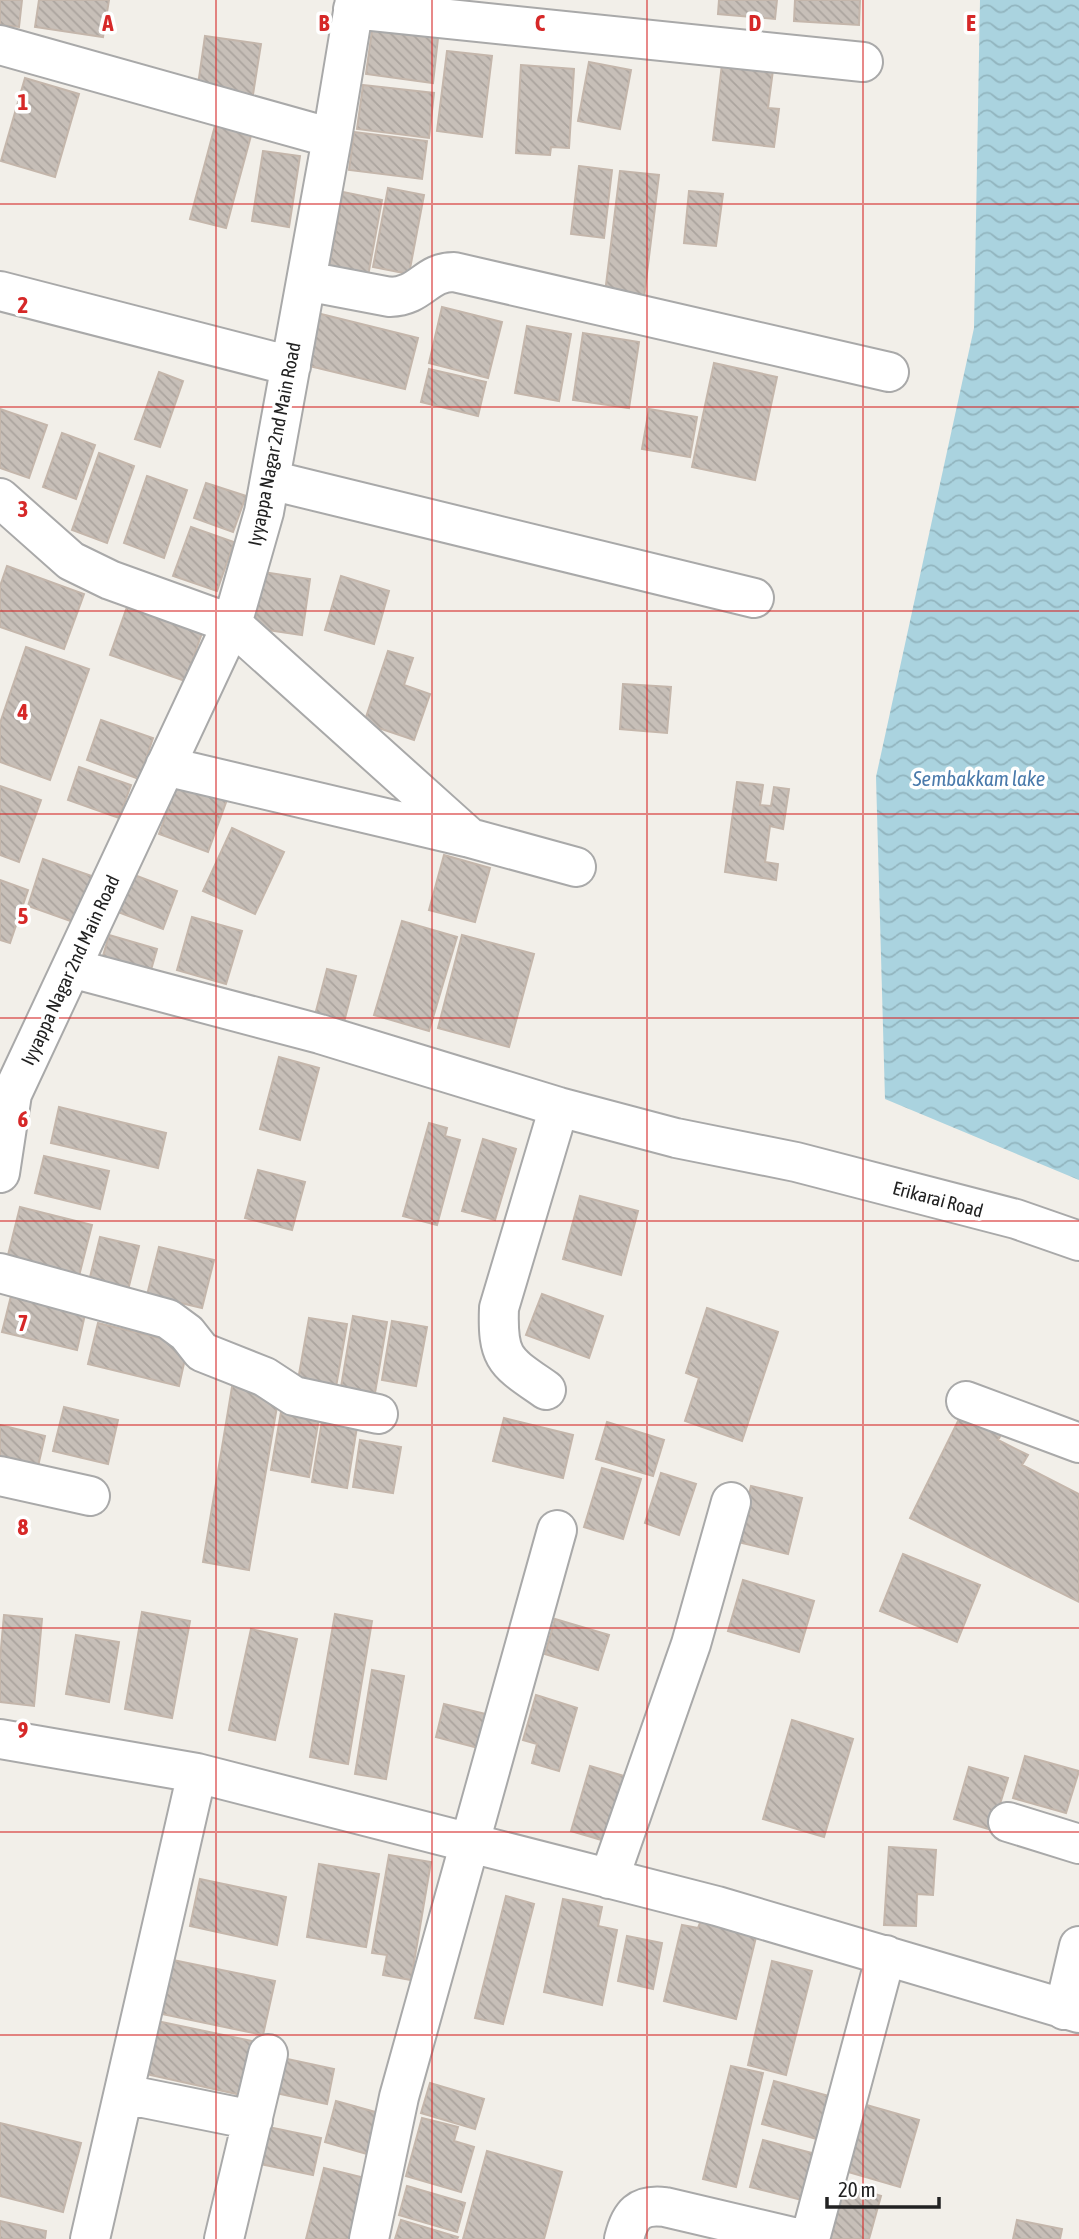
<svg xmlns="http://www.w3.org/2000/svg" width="1079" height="2239" font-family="'Asap Condensed',sans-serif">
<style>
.water{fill:url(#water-waves)}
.building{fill:url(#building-back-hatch);stroke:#c4b6ab;stroke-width:2}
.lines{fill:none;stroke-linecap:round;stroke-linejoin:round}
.minor-casing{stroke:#a9a9a9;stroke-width:42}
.minor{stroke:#fff;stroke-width:38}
.grid{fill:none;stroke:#d62828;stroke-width:2;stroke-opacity:0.55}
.labels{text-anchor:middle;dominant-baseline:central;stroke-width:7;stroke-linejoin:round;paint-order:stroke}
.street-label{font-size:19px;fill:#222;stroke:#fff}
.water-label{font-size:21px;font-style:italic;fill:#4a7aab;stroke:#fff}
.grid-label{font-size:23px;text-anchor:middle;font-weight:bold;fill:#d62828;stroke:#fff;stroke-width:7;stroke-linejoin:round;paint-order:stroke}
</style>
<defs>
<pattern id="water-waves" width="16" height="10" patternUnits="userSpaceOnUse" patternTransform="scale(1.75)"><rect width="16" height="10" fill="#aad3df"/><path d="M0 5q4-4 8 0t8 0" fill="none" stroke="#92b5bf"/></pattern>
<pattern id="building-back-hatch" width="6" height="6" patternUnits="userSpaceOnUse" patternTransform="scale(1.75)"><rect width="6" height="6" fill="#c7bfb8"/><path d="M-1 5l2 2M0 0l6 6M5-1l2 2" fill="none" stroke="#aba49e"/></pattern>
</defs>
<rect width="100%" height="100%" fill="#f2efe9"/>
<path class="water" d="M 980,0 L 1079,0 L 1079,1180 L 885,1099 L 876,777 L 974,328 Z"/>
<path class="building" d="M 0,0 L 22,0 L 19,27 L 0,25 Z
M 39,0 L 109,0 L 103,37 L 35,27 Z
M 719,0 L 777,0 L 775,19 L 718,14 Z
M 795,0 L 860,0 L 859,25 L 794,21 Z
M 372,30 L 438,38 L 433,83 L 366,74 Z
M 205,36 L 261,44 L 251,107 L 196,99 Z
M 447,51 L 492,56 L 482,137 L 437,131 Z
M 589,62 L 631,70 L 620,129 L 578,121 Z
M 722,64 L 773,70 L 768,108 L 779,109 L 774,147 L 713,140 Z
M 521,65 L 574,69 L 569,148 L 551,147 L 550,155 L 516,153 Z
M 25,78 L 79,94 L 55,177 L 1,161 Z
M 363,85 L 434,93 L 429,138 L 357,129 Z
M 216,122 L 252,132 L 226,228 L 190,219 Z
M 354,132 L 427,141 L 422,179 L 349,170 Z
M 263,151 L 300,156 L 289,227 L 252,221 Z
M 579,166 L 612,170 L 604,238 L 571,234 Z
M 620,171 L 659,175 L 643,306 L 604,301 Z
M 388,188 L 424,195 L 409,274 L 373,267 Z
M 689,191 L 723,194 L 716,246 L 684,243 Z
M 343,192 L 382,200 L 368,276 L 329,268 Z
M 442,307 L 502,322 L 488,378 L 429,363 Z
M 313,312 L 418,338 L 405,389 L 301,364 Z
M 527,326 L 571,334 L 559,401 L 515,393 Z
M 583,333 L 639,342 L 629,408 L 573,400 Z
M 714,363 L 777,377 L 755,480 L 692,467 Z
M 429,369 L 486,382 L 478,416 L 421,402 Z
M 159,372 L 183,381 L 160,447 L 135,439 Z
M 0,409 L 47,425 L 29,478 L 0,468 Z
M 649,409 L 697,417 L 690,457 L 642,449 Z
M 62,433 L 95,445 L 76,499 L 43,487 Z
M 99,453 L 134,466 L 107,543 L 72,530 Z
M 147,476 L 187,490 L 164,558 L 124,543 Z
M 206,483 L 246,496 L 233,532 L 194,518 Z
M 191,527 L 234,542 L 217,591 L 173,576 Z
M 7,566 L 84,594 L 64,649 L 0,627 L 0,586 Z
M 263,572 L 310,579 L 302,635 L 254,628 Z
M 341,576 L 389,591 L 374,644 L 325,630 Z
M 127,607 L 202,633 L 185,681 L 110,655 Z
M 26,647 L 89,669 L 50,780 L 0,762 L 0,723 Z
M 388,651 L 413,658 L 404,685 L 430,694 L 414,740 L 364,723 Z
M 623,684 L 671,687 L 667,733 L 620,729 Z
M 101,720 L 153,738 L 139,779 L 87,760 Z
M 79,767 L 131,785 L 119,818 L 68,800 Z
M 180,776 L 229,794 L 208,852 L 159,834 Z
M 737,782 L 763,785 L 760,805 L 771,806 L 774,787 L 789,789 L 783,829 L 770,826 L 765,862 L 778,864 L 776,880 L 725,872 Z
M 0,786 L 41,800 L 19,862 L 0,855 Z
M 232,828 L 284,852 L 255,914 L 203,891 Z
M 444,855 L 490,868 L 475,922 L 429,910 Z
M 43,859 L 92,876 L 76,923 L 28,906 Z
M 129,873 L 177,891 L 163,929 L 115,911 Z
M 0,880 L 28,890 L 10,943 L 0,940 Z
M 192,917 L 242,931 L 226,984 L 177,970 Z
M 402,921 L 457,937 L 429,1031 L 374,1015 Z
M 109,935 L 157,949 L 147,984 L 99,970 Z
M 462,935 L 534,954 L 509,1047 L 438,1028 Z
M 327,969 L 356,976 L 344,1022 L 315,1015 Z
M 279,1057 L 319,1068 L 300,1140 L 260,1129 Z
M 59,1107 L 166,1133 L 158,1168 L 51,1143 Z
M 429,1123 L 447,1128 L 445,1136 L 460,1140 L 437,1225 L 403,1216 Z
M 483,1139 L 516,1149 L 495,1220 L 462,1211 Z
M 44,1156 L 109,1171 L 100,1209 L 35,1193 Z
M 258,1170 L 305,1182 L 292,1230 L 245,1218 Z
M 580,1196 L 638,1211 L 621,1275 L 563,1259 Z
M 20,1207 L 92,1225 L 79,1276 L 7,1259 Z
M 100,1237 L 139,1246 L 128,1290 L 89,1281 Z
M 159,1247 L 214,1260 L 202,1308 L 147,1295 Z
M 12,1292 L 86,1310 L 77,1350 L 2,1332 Z
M 542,1294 L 603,1316 L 589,1358 L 526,1335 Z
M 707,1308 L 778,1332 L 742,1441 L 685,1421 L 699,1378 L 686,1373 Z
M 353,1316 L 387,1322 L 375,1393 L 341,1387 Z
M 309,1318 L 347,1324 L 336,1387 L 298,1380 Z
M 392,1321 L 427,1327 L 416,1386 L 382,1380 Z
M 98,1323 L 188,1345 L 179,1386 L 88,1364 Z
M 233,1381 L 280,1389 L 249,1570 L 203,1562 Z
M 64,1407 L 118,1420 L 108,1464 L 53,1451 Z
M 281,1412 L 319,1418 L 309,1477 L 271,1470 Z
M 962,1413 L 1002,1433 L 998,1440 L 1028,1455 L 1022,1465 L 1079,1494 L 1079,1602 L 910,1518 Z
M 504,1418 L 573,1435 L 563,1478 L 493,1461 Z
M 322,1421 L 357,1427 L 347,1488 L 312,1482 Z
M 607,1422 L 664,1440 L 653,1476 L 596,1459 Z
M 0,1425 L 45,1436 L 36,1475 L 0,1466 Z
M 360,1440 L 401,1447 L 393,1493 L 353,1487 Z
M 602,1468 L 641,1479 L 623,1539 L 584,1527 Z
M 661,1473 L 696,1484 L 679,1535 L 645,1523 Z
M 751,1486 L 802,1498 L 788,1554 L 738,1542 Z
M 903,1554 L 980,1585 L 957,1642 L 880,1611 Z
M 743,1580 L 814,1601 L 799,1652 L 728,1631 Z
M 142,1612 L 190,1621 L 172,1718 L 125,1709 Z
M 335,1614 L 372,1621 L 348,1764 L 310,1757 Z
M 4,1615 L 42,1619 L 34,1706 L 0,1702 L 0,1659 Z
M 555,1619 L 609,1635 L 598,1670 L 545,1654 Z
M 251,1629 L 297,1639 L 275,1740 L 229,1730 Z
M 76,1635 L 119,1642 L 109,1702 L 66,1694 Z
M 372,1670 L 404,1676 L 386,1779 L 355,1774 Z
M 536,1695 L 577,1708 L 559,1771 L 532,1763 L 537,1744 L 523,1740 Z
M 444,1704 L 494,1716 L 486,1750 L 436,1737 Z
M 792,1720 L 853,1739 L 824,1837 L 763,1819 Z
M 1025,1756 L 1079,1771 L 1066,1813 L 1013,1798 Z
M 590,1766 L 634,1779 L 615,1844 L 571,1831 Z
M 969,1767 L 1008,1778 L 992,1830 L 954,1819 Z
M 889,1847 L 936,1850 L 933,1895 L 917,1894 L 916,1926 L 884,1925 Z
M 389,1855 L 431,1862 L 411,1980 L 383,1975 L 387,1955 L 372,1953 Z
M 319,1864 L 379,1874 L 366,1947 L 307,1937 Z
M 200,1879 L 286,1897 L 277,1945 L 190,1926 Z
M 506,1896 L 534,1904 L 503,2024 L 475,2018 Z
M 563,1899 L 602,1907 L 598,1926 L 617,1930 L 602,2005 L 544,1992 Z
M 701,1920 L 758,1929 L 736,2019 L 664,2001 L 682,1925 L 698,1928 Z
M 627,1936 L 662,1943 L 653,1989 L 618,1981 Z
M 173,1960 L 275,1981 L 263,2035 L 162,2014 Z
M 772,1961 L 812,1971 L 786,2075 L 748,2065 Z
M 157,2021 L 252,2041 L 241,2095 L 146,2074 Z
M 278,2057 L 334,2069 L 327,2104 L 271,2092 Z
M 731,2066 L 763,2073 L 736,2187 L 703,2179 Z
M 774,2081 L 836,2098 L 824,2141 L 762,2124 Z
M 430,2083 L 484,2099 L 475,2129 L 421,2113 Z
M 336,2101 L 379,2113 L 367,2154 L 325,2142 Z
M 863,2104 L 919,2120 L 900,2187 L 845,2171 Z
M 422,2118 L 458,2127 L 454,2141 L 474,2147 L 461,2192 L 406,2176 Z
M 0,2123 L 81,2143 L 63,2212 L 0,2196 Z
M 259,2125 L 321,2138 L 313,2175 L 251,2162 Z
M 763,2140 L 823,2156 L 810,2202 L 750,2187 Z
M 487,2151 L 562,2172 L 544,2239 L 463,2239 Z
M 324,2168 L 377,2181 L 362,2239 L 306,2239 Z
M 843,2184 L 881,2196 L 869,2239 L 827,2239 Z
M 407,2186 L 465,2203 L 457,2232 L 399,2215 Z
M 401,2220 L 458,2237 L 457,2239 L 395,2239 Z
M 1017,2220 L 1062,2229 L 1060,2239 L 1013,2239 Z
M 0,2221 L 46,2231 L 45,2239 L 0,2239 Z"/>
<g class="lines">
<defs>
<path id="minor" d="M 353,9 L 863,62
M 0,45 L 332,138
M 306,281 L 390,297 C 422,296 425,272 454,272 L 889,372
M 0,291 L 291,366
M 270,480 L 754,598
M 0,498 L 71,561 L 110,580 L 232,624 L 470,838 L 576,867
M 165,766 L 466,837
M 71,968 L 320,1034 L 559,1107 L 676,1138 L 796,1162 L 1016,1219 L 1079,1241
M 0,1173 L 12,1094 L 232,624 L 264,512 L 332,138 L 355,0
M 0,1273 L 168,1319 L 187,1333 L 202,1352 L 265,1377 L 294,1396 L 378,1414
M 546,1390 C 506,1362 497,1360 499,1308 L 559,1107
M 966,1401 L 1079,1443
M 0,1476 L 90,1496
M 0,1739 L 197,1773 L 717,1906 L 1079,2013
M 1008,1822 L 1079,1844
M 609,1879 L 691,1644 L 731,1502
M 1064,2010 L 1079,1946
M 124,2094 L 253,2120
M 90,2239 L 197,1773
M 224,2239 L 268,2054
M 369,2239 L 399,2097 L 557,1530
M 624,2239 C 630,2214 639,2204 665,2207 L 801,2239
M 810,2239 L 886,1955"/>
</defs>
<use href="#minor" class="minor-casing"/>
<use href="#minor" class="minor"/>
</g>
<path class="grid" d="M 216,0 L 216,2239M 432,0 L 432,2239M 647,0 L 647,2239M 863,0 L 863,2239M 0,204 L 1079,204M 0,407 L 1079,407M 0,611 L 1079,611M 0,814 L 1079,814M 0,1018 L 1079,1018M 0,1221 L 1079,1221M 0,1425 L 1079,1425M 0,1628 L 1079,1628M 0,1832 L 1079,1832M 0,2035 L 1079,2035"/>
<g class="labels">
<g class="street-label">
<text transform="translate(274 444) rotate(-79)">Iyyappa Nagar 2nd Main Road</text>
<text transform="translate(70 970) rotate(-65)">Iyyappa Nagar 2nd Main Road</text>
<text transform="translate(938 1199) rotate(15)">Erikarai Road</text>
</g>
<g class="water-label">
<text x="979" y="778">Sembakkam lake</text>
</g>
</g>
<g class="grid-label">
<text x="108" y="31">A</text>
<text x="324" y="31">B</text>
<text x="540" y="31">C</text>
<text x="755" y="31">D</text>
<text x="971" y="31">E</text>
<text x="23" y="110">1</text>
<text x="23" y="313">2</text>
<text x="23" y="517">3</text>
<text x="23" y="720">4</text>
<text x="23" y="924">5</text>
<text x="23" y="1127">6</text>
<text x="23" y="1331">7</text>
<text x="23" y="1535">8</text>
<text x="23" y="1738">9</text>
</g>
<path d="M827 2197v10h112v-10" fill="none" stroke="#222222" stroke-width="3.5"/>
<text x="838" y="2197" font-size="21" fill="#222222" stroke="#ffffff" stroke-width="5" paint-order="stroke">20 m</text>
</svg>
